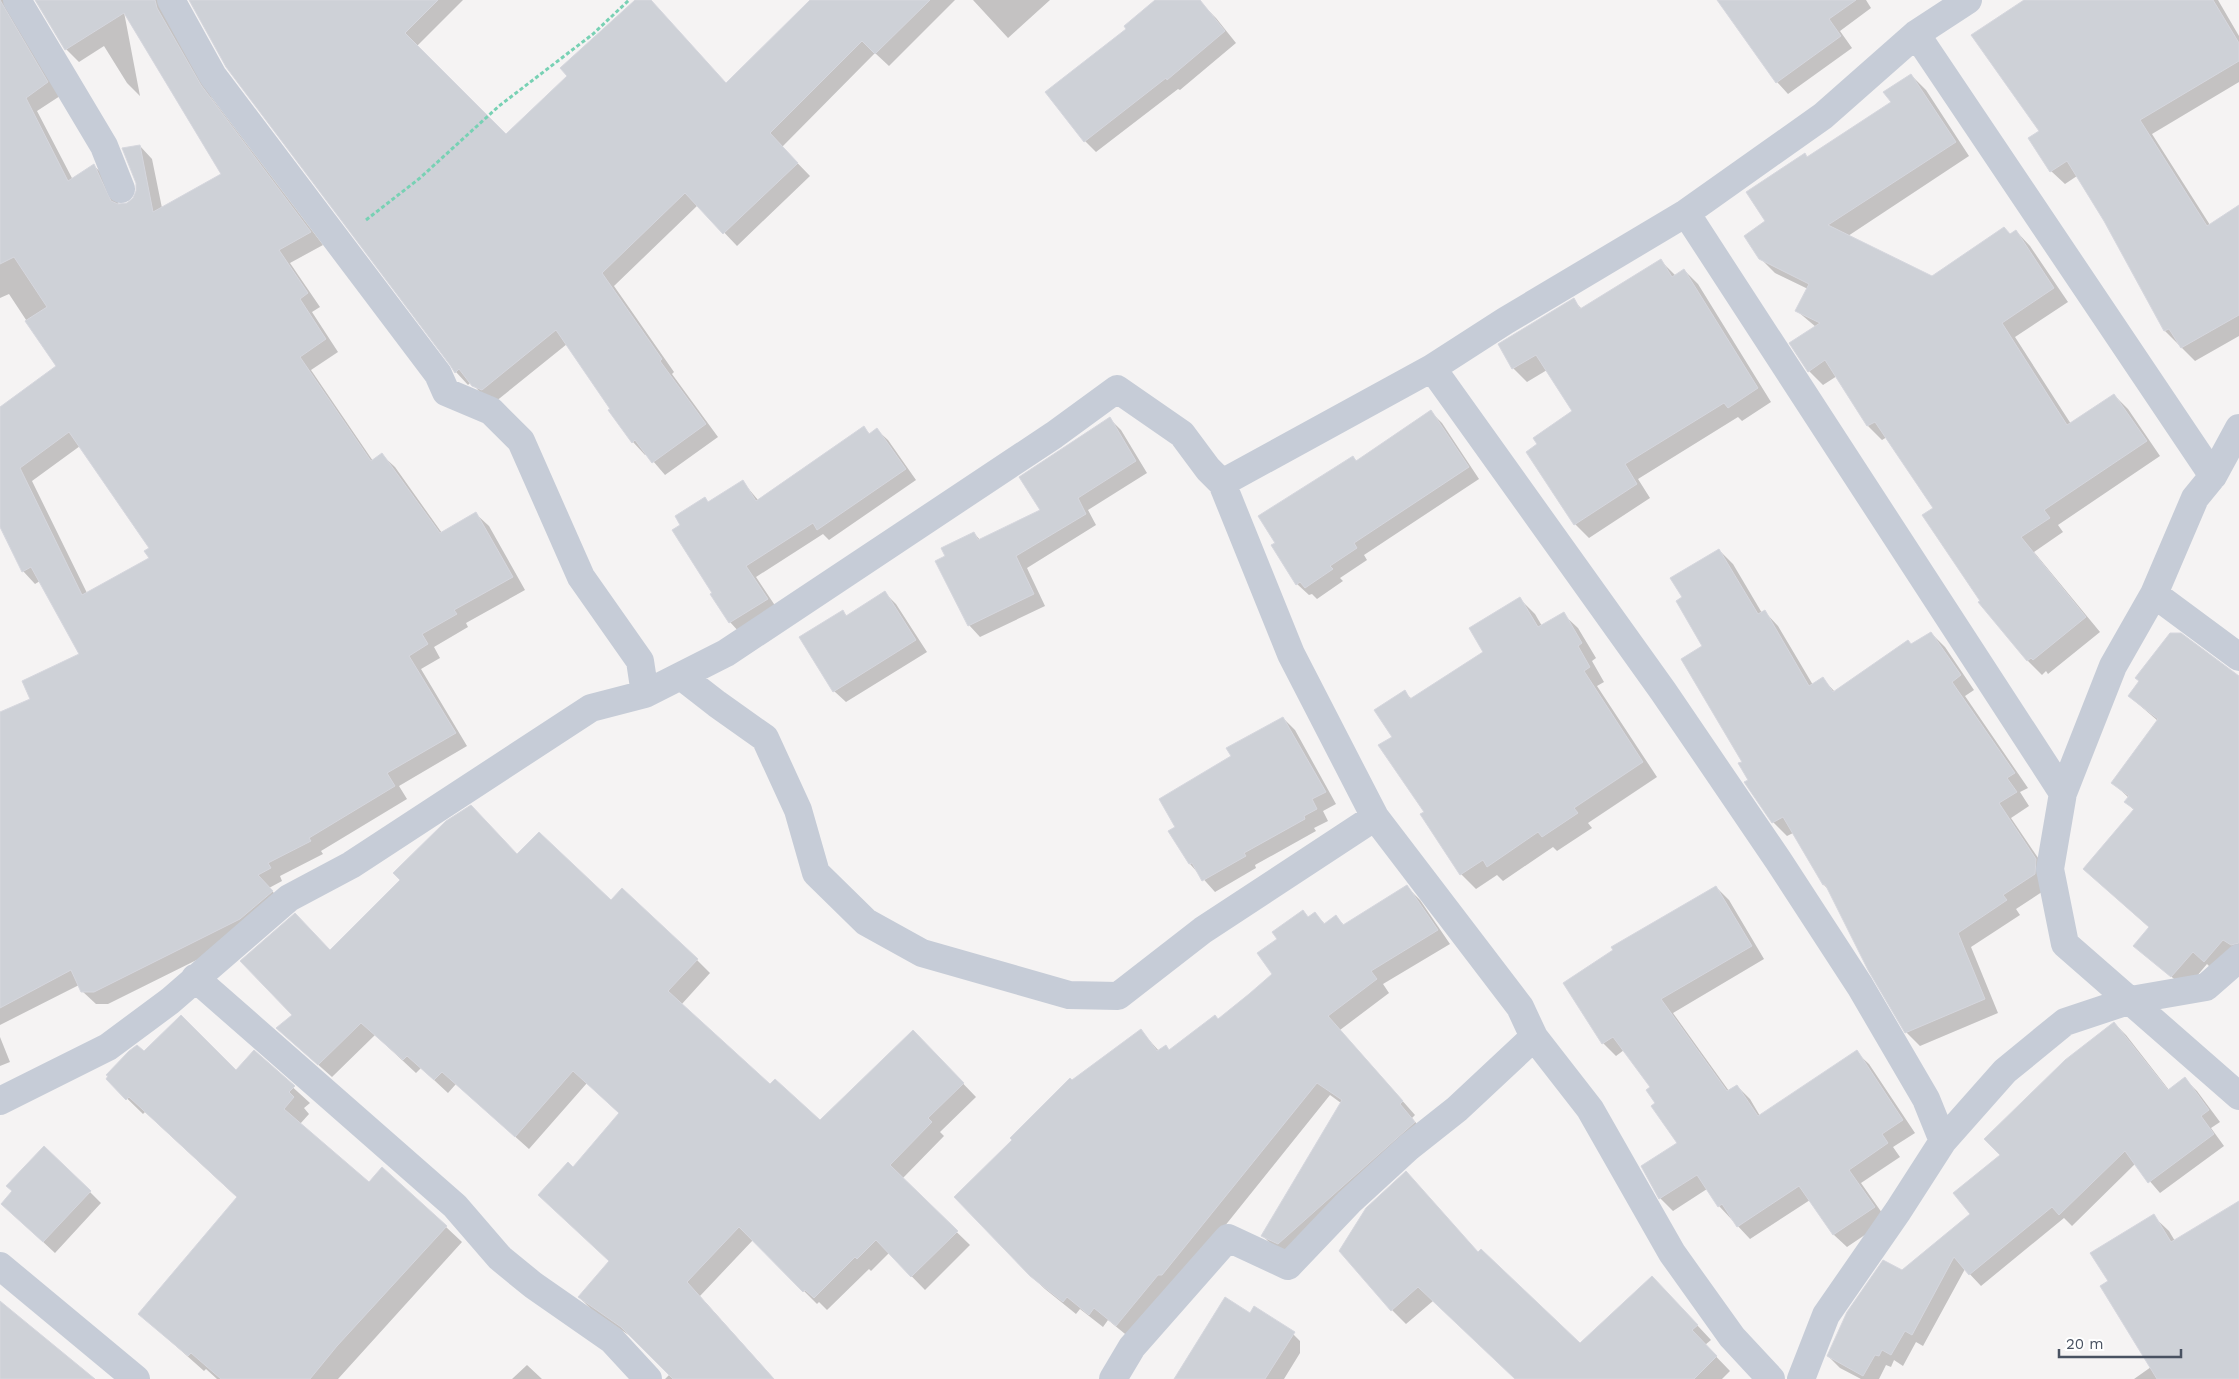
<svg xmlns="http://www.w3.org/2000/svg" width="2239" height="1379" font-family="'Work Sans',sans-serif">
<style>
.shadow{fill:#0003;fill-rule:evenodd}
.building{fill:#ced1d7;stroke:#d6d7de;fill-rule:evenodd}
.lines{fill:none;stroke-linecap:round;stroke-linejoin:round}
.path{stroke:#78d1b4;stroke-width:3;stroke-dasharray:4 2.5;stroke-linecap:butt}
.minor{stroke:#c6ccd7;stroke-width:28}
</style>
<rect width="100%" height="100%" fill="#f5f3f3"/>
<path class="shadow" d="M 0,0 L 21,0 L 60,96 L 37,111 L 73,180 L 94,166 L 107,178 L 119,205 L 128,204 L 135,199 L 138,191 L 140,146 L 152,159 L 162,208 L 222,175 L 124,12 L 140,96 L 127,83 L 104,46 L 79,62 L 66,49 L 37,0 L 175,0 L 170,21 L 212,98 L 323,245 L 290,263 L 320,307 L 312,312 L 338,352 L 311,370 L 373,461 L 382,455 L 395,467 L 442,533 L 476,514 L 489,526 L 525,590 L 466,623 L 468,627 L 434,647 L 440,658 L 421,669 L 467,746 L 399,786 L 407,799 L 321,851 L 323,854 L 280,876 L 282,881 L 269,888 L 285,904 L 253,932 L 108,1004 L 96,1004 L 82,991 L 79,985 L 0,1025 L 0,714 L 32,700 L 80,654 L 40,581 L 35,584 L 23,571 L 0,524 L 0,410 L 57,367 L 9,294 L 0,298 ZM 80,446 L 151,548 L 151,558 L 87,593 L 32,481 Z
M 190,0 L 463,0 L 417,46 L 506,136 L 569,76 L 637,0 L 650,0 L 726,84 L 812,0 L 955,0 L 889,66 L 875,53 L 782,147 L 810,176 L 737,246 L 698,205 L 614,286 L 674,372 L 672,374 L 718,437 L 665,475 L 647,454 L 645,455 L 633,442 L 609,411 L 611,409 L 567,344 L 495,402 L 486,399 L 471,382 L 468,385 L 456,372 Z
M 973,0 L 1050,0 L 1008,38 Z
M 1157,0 L 1193,0 L 1204,6 L 1216,18 L 1236,43 L 1180,90 L 1178,89 L 1096,152 L 1085,141 L 1127,29 Z
M 1740,0 L 1866,0 L 1871,8 L 1840,31 L 1852,48 L 1788,94 L 1777,82 Z
M 2025,0 L 2218,0 L 2239,36 L 2239,82 L 2152,134 L 2210,225 L 2239,207 L 2239,336 L 2195,361 L 2165,331 L 2105,220 L 2077,176 L 2065,184 L 2051,171 L 2041,131 Z
M 1911,75 L 1926,90 L 1969,156 L 1848,236 L 1932,278 L 2016,231 L 2030,246 L 2068,302 L 2015,337 L 2071,424 L 2114,395 L 2128,409 L 2160,456 L 2058,525 L 2063,532 L 2034,552 L 2100,632 L 2048,674 L 2046,671 L 2042,675 L 2028,661 L 1980,602 L 1981,601 L 1935,508 L 1887,437 L 1882,440 L 1868,426 L 1837,376 L 1823,385 L 1809,371 L 1816,327 L 1797,311 L 1808,289 L 1775,273 L 1760,258 L 1767,222 L 1808,158 L 1893,103 Z
M 1661,261 L 1676,276 L 1684,270 L 1698,284 L 1771,402 L 1742,421 L 1738,417 L 1638,479 L 1650,498 L 1589,538 L 1575,524 L 1539,444 L 1574,411 L 1547,370 L 1527,382 L 1513,368 L 1573,300 L 1582,309 Z
M 1431,412 L 1442,423 L 1479,479 L 1364,555 L 1367,560 L 1340,578 L 1343,581 L 1317,599 L 1312,594 L 1309,595 L 1297,584 L 1273,546 L 1353,458 L 1357,461 Z
M 1110,419 L 1121,430 L 1147,473 L 1088,510 L 1096,525 L 1027,568 L 1045,606 L 980,637 L 969,625 L 946,557 L 974,533 L 980,540 L 1042,511 Z
M 863,428 L 870,434 L 877,430 L 888,440 L 916,480 L 829,540 L 823,534 L 756,577 L 778,610 L 740,633 L 730,622 L 709,503 L 743,482 L 758,500 Z
M 1719,550 L 1733,564 L 1762,613 L 1765,612 L 1778,626 L 1813,685 L 1823,679 L 1835,692 L 1931,633 L 1945,647 L 1974,690 L 1965,696 L 2028,788 L 2020,792 L 2029,806 L 2011,818 L 2049,874 L 2048,888 L 2016,909 L 2020,915 L 1971,947 L 1998,1013 L 1920,1046 L 1906,1032 L 1829,890 L 1824,885 L 1793,833 L 1787,836 L 1773,822 L 1749,781 L 1704,647 L 1683,598 Z
M 885,593 L 896,604 L 927,652 L 846,702 L 834,691 L 842,611 L 848,617 Z
M 1520,599 L 1535,614 L 1542,626 L 1563,614 L 1578,628 L 1596,658 L 1592,661 L 1604,682 L 1597,686 L 1657,777 L 1588,823 L 1592,828 L 1557,851 L 1553,847 L 1503,881 L 1497,875 L 1476,889 L 1461,874 L 1425,812 L 1394,737 L 1404,692 L 1412,699 L 1484,652 Z
M 2239,678 L 2239,954 L 2217,974 L 2207,964 L 2186,989 L 2135,946 L 2150,928 L 2084,869 L 2135,811 L 2126,802 L 2129,798 L 2113,783 L 2158,721 L 2129,696 Z
M 1283,718 L 1295,730 L 1336,804 L 1323,811 L 1328,821 L 1314,828 L 1316,831 L 1255,865 L 1256,868 L 1215,892 L 1190,864 L 1177,827 L 1233,757 Z
M 518,856 L 611,902 L 697,960 L 710,973 L 681,1005 L 770,1086 L 820,1121 L 926,1045 L 976,1097 L 940,1132 L 944,1136 L 902,1179 L 970,1245 L 925,1290 L 889,1253 L 871,1271 L 869,1269 L 827,1310 L 819,1302 L 817,1304 L 753,1240 L 700,1296 L 774,1379 L 665,1379 L 671,1373 L 636,1340 L 592,1310 L 579,1297 L 611,1262 L 573,1169 L 620,1114 L 587,1083 L 529,1149 L 456,1084 L 448,1093 L 421,1068 L 416,1073 L 375,1035 L 332,1077 L 278,1029 L 293,1015 L 330,951 Z
M 1407,887 L 1420,900 L 1450,944 L 1383,984 L 1389,993 L 1340,1030 L 1415,1115 L 1412,1118 L 1427,1136 L 1292,1256 L 1276,1249 L 1263,1236 L 1341,1103 L 1330,1095 L 1175,1288 L 1130,1338 L 1108,1320 L 1103,1327 L 1080,1309 L 1076,1314 L 1045,1289 L 1031,1276 L 1071,1082 L 1141,1031 L 1159,1051 L 1170,1051 L 1218,1020 L 1274,974 L 1309,918 L 1315,914 L 1325,924 L 1336,917 L 1344,925 Z
M 1716,887 L 1729,900 L 1764,959 L 1673,1013 L 1729,1091 L 1737,1086 L 1750,1099 L 1760,1116 L 1856,1052 L 1869,1064 L 1915,1133 L 1893,1147 L 1900,1157 L 1861,1183 L 1887,1220 L 1847,1247 L 1834,1235 L 1810,1200 L 1750,1239 L 1719,1206 L 1707,1189 L 1673,1211 L 1660,1198 L 1678,1144 L 1656,1104 L 1651,1087 L 1624,1050 L 1616,1056 L 1603,1043 L 1564,984 Z
M 2114,1023 L 2126,1035 L 2169,1090 L 2185,1079 L 2197,1091 L 2220,1122 L 2211,1128 L 2224,1146 L 2160,1193 L 2135,1164 L 2072,1226 L 2064,1218 L 1981,1286 L 1965,1269 L 1923,1346 L 1916,1342 L 1903,1366 L 1894,1360 L 1891,1367 L 1886,1365 L 1879,1379 L 1861,1379 L 1840,1368 L 1828,1356 L 1902,1271 L 1972,1214 L 2002,1155 Z
M 0,1037 L 10,1062 L 0,1066 Z
M 254,1052 L 310,1103 L 304,1108 L 309,1114 L 300,1124 L 369,1183 L 446,1227 L 462,1242 L 338,1379 L 217,1379 L 206,1369 L 204,1371 L 140,1314 L 238,1198 L 145,1112 L 143,1114 L 107,1079 L 144,1053 L 236,1072 Z
M 90,1192 L 101,1203 L 55,1253 L 14,1215 Z
M 1367,1209 L 1523,1379 L 1516,1379 L 1433,1301 L 1406,1324 L 1392,1310 L 1340,1251 Z
M 2153,1216 L 2169,1231 L 2175,1241 L 2239,1379 L 2134,1379 L 2151,1367 L 2109,1282 Z
M 1670,1296 L 1711,1340 L 1705,1345 L 1730,1371 L 1722,1379 L 1576,1379 Z
M 1250,1315 L 1288,1329 L 1300,1341 L 1300,1353 L 1284,1379 L 1175,1379 Z
M 527,1365 L 542,1379 L 512,1379 Z"/>
<path class="building" d="M 0,0 L 48,82 L 26,98 L 68,181 L 94,164 L 111,201 L 118,204 L 127,203 L 133,198 L 136,191 L 136,183 L 122,148 L 140,145 L 153,212 L 221,174 L 124,13 L 65,50 L 35,0 L 155,0 L 157,8 L 201,85 L 311,232 L 279,250 L 308,293 L 300,299 L 326,339 L 300,357 L 371,461 L 382,453 L 440,533 L 476,512 L 513,577 L 454,610 L 457,614 L 422,634 L 428,644 L 409,656 L 456,733 L 387,773 L 395,786 L 309,838 L 311,841 L 268,863 L 271,868 L 258,875 L 273,891 L 240,919 L 94,992 L 81,992 L 71,970 L 0,1008 L 0,712 L 30,699 L 22,681 L 79,654 L 31,567 L 22,572 L 0,527 L 0,407 L 56,366 L 25,321 L 47,307 L 14,257 L 0,264 ZM 69,432 L 149,548 L 144,551 L 149,558 L 82,595 L 20,468 Z
M 189,0 L 438,0 L 405,33 L 506,134 L 567,76 L 560,68 L 635,0 L 651,0 L 726,83 L 810,0 L 930,0 L 875,54 L 862,41 L 770,133 L 798,163 L 723,234 L 685,193 L 602,273 L 662,359 L 660,361 L 706,424 L 652,463 L 635,440 L 632,443 L 608,410 L 610,409 L 556,330 L 482,390 L 472,386 L 459,369 L 455,373 L 450,365 L 226,67 Z
M 1155,0 L 1200,0 L 1225,31 L 1167,80 L 1166,78 L 1084,142 L 1045,92 L 1126,29 L 1124,26 Z
M 1717,0 L 1856,0 L 1829,19 L 1841,36 L 1776,83 Z
M 2024,0 L 2213,0 L 2239,43 L 2239,61 L 2140,120 L 2207,226 L 2239,205 L 2239,315 L 2181,348 L 2169,329 L 2164,331 L 2104,221 L 2067,161 L 2050,172 L 2028,138 L 2039,131 L 1971,35 Z
M 1911,74 L 1956,142 L 1828,225 L 1932,276 L 2004,227 L 2010,234 L 2016,230 L 2054,288 L 2002,323 L 2067,425 L 2114,394 L 2147,441 L 2044,510 L 2050,518 L 2021,537 L 2086,617 L 2033,660 L 2031,658 L 2027,661 L 1978,602 L 1980,601 L 1922,515 L 1933,508 L 1875,422 L 1867,426 L 1825,360 L 1808,372 L 1789,343 L 1820,323 L 1795,311 L 1809,284 L 1759,259 L 1744,236 L 1765,221 L 1746,192 L 1805,153 L 1807,157 L 1891,102 L 1883,92 Z
M 1661,259 L 1672,277 L 1684,269 L 1758,388 L 1728,408 L 1724,403 L 1625,464 L 1637,484 L 1574,525 L 1526,452 L 1537,444 L 1533,438 L 1572,411 L 1536,355 L 1512,369 L 1498,344 L 1574,298 L 1580,309 Z
M 1431,410 L 1469,467 L 1354,543 L 1357,548 L 1330,566 L 1333,569 L 1305,588 L 1300,582 L 1296,585 L 1271,545 L 1275,543 L 1258,516 L 1353,456 L 1356,461 Z
M 1110,417 L 1136,461 L 1078,498 L 1086,514 L 1016,556 L 1034,594 L 968,626 L 935,561 L 945,556 L 941,548 L 974,532 L 978,540 L 1040,510 L 1019,477 Z
M 864,426 L 869,434 L 877,428 L 906,469 L 817,530 L 813,523 L 746,566 L 768,599 L 729,623 L 710,594 L 712,593 L 672,530 L 680,525 L 675,516 L 705,497 L 708,502 L 743,480 L 756,501 Z
M 1719,549 L 1758,614 L 1765,610 L 1809,686 L 1823,677 L 1833,692 L 1908,640 L 1911,644 L 1931,632 L 1961,675 L 1952,682 L 2015,773 L 2007,778 L 2017,792 L 1999,803 L 2036,859 L 2035,874 L 2003,895 L 2007,900 L 1958,933 L 1985,999 L 1905,1033 L 1868,970 L 1825,884 L 1823,885 L 1783,817 L 1772,823 L 1744,782 L 1748,780 L 1738,763 L 1742,762 L 1681,659 L 1702,646 L 1676,601 L 1682,597 L 1670,578 Z
M 885,591 L 916,640 L 833,692 L 799,637 L 843,610 L 846,616 Z
M 1520,597 L 1538,627 L 1564,612 L 1582,643 L 1578,646 L 1590,667 L 1584,671 L 1643,762 L 1574,808 L 1578,813 L 1542,837 L 1538,832 L 1487,867 L 1483,860 L 1460,875 L 1420,814 L 1424,812 L 1378,745 L 1392,737 L 1374,710 L 1405,690 L 1410,699 L 1483,652 L 1469,628 Z
M 2170,633 L 2181,633 L 2239,676 L 2239,943 L 2231,945 L 2223,940 L 2204,962 L 2193,952 L 2171,977 L 2133,946 L 2149,927 L 2083,869 L 2134,809 L 2124,802 L 2129,796 L 2111,783 L 2158,719 L 2128,696 L 2139,681 L 2135,678 Z
M 1283,717 L 1326,792 L 1312,799 L 1317,809 L 1304,816 L 1305,819 L 1244,853 L 1246,856 L 1202,881 L 1192,863 L 1189,864 L 1168,831 L 1175,827 L 1159,799 L 1231,756 L 1226,748 Z
M 471,805 L 517,854 L 539,832 L 611,900 L 622,888 L 698,959 L 668,991 L 770,1084 L 775,1079 L 820,1120 L 913,1030 L 964,1083 L 928,1118 L 932,1122 L 890,1165 L 958,1231 L 911,1277 L 876,1240 L 857,1259 L 855,1257 L 814,1298 L 805,1290 L 803,1292 L 739,1227 L 687,1282 L 774,1379 L 673,1379 L 621,1327 L 578,1297 L 609,1261 L 538,1195 L 568,1162 L 573,1167 L 619,1113 L 573,1071 L 515,1137 L 442,1072 L 434,1080 L 407,1056 L 403,1060 L 361,1023 L 318,1065 L 276,1028 L 292,1015 L 240,961 L 295,913 L 330,950 L 400,880 L 393,873 L 446,821 Z
M 1407,885 L 1438,930 L 1371,971 L 1377,979 L 1328,1016 L 1403,1101 L 1400,1104 L 1415,1122 L 1278,1244 L 1261,1236 L 1342,1100 L 1317,1083 L 1162,1275 L 1158,1275 L 1116,1326 L 1094,1308 L 1089,1315 L 1067,1297 L 1063,1302 L 1030,1276 L 954,1197 L 1012,1140 L 1010,1138 L 1070,1078 L 1072,1080 L 1141,1029 L 1157,1051 L 1166,1045 L 1169,1050 L 1215,1015 L 1218,1019 L 1249,994 L 1272,974 L 1257,953 L 1277,939 L 1272,932 L 1303,910 L 1308,917 L 1315,912 L 1324,924 L 1336,915 L 1343,925 Z
M 1716,886 L 1752,946 L 1661,999 L 1727,1091 L 1737,1085 L 1758,1116 L 1857,1050 L 1903,1120 L 1882,1134 L 1888,1143 L 1849,1170 L 1875,1207 L 1833,1235 L 1799,1186 L 1737,1227 L 1722,1204 L 1718,1207 L 1697,1175 L 1659,1199 L 1641,1166 L 1677,1143 L 1651,1106 L 1655,1103 L 1646,1090 L 1650,1087 L 1613,1037 L 1602,1044 L 1563,983 L 1613,950 L 1611,947 Z
M 181,1015 L 236,1070 L 254,1050 L 295,1086 L 289,1092 L 294,1097 L 284,1109 L 369,1182 L 382,1167 L 447,1226 L 337,1346 L 310,1379 L 221,1379 L 191,1353 L 188,1356 L 138,1314 L 237,1197 L 129,1097 L 126,1100 L 106,1079 L 108,1076 L 106,1075 L 129,1051 L 137,1045 L 144,1051 Z
M 2114,1022 L 2168,1090 L 2185,1077 L 2209,1110 L 2201,1116 L 2214,1134 L 2148,1183 L 2125,1151 L 2059,1215 L 2052,1207 L 1969,1275 L 1954,1257 L 1912,1335 L 1905,1331 L 1891,1355 L 1882,1350 L 1879,1356 L 1875,1355 L 1863,1376 L 1827,1356 L 1847,1312 L 1883,1260 L 1902,1270 L 1970,1214 L 1953,1193 L 2000,1155 L 1984,1139 L 2065,1060 Z
M 44,1146 L 91,1191 L 43,1242 L 1,1204 L 12,1191 L 6,1186 Z
M 1406,1171 L 1478,1252 L 1481,1249 L 1580,1343 L 1652,1276 L 1698,1325 L 1692,1330 L 1717,1356 L 1694,1379 L 1515,1379 L 1418,1287 L 1391,1311 L 1339,1251 L 1366,1208 Z
M 2239,1201 L 2239,1379 L 2157,1379 L 2100,1286 L 2108,1281 L 2090,1253 L 2154,1214 L 2171,1242 Z
M 1225,1297 L 1250,1313 L 1254,1306 L 1295,1332 L 1265,1379 L 1174,1379 Z
M 0,1301 L 95,1379 L 0,1379 Z"/>
<g class="lines">
<path class="path" d="M 366,220 L 420,178 L 499,106 L 593,34 L 629,0"/>
<path class="minor" d="M 17,0 L 104,146 L 121,189
M 171,0 L 213,76 L 438,374 L 446,392 L 491,411 L 521,441 L 581,577 L 640,661 L 645,694
M 1916,34 L 2213,476
M 1686,213 L 2063,793
M 1432,368 L 1663,691 L 1778,860 L 1860,986 L 1926,1099 L 1943,1141 L 1898,1211 L 1826,1315 L 1801,1379
M 2239,428 L 2213,476 L 2195,498 L 2154,594 L 2113,666 L 2063,793 L 2050,869 L 2065,944 L 2239,1096
M 1222,483 L 1432,368 L 1505,321 L 1686,213 L 1823,116 L 1916,34 L 1968,0
M 2154,594 L 2239,657
M 681,676 L 717,704 L 765,738 L 798,810 L 816,873 L 866,922 L 922,953 L 1069,995 L 1118,996 L 1203,930 L 1375,817
M 195,978 L 455,1206 L 500,1258 L 533,1285 L 612,1340 L 648,1379
M 0,1101 L 108,1047 L 170,1001 L 289,898 L 351,865 L 591,708 L 645,694 L 726,653 L 1054,435 L 1117,389 L 1182,434 L 1208,469 L 1222,483 L 1291,654 L 1375,817 L 1520,1007 L 1534,1037 L 1590,1109 L 1672,1253 L 1732,1337 L 1771,1379
M 1943,1141 L 2005,1071 L 2065,1022 L 2131,1000 L 2206,987 L 2239,958
M 0,1266 L 136,1379
M 1113,1379 L 1132,1347 L 1228,1238 L 1288,1266 L 1349,1202 L 1409,1147 L 1457,1109 L 1534,1037"/>
</g>
<path d="M2059 1349v8h122v-8" fill="none" stroke="#495261" stroke-width="2.5"/>
<text x="2066" y="1349" font-size="15" fill="#495261" stroke="#ffffff" stroke-width="4" paint-order="stroke">20 m</text>
</svg>
